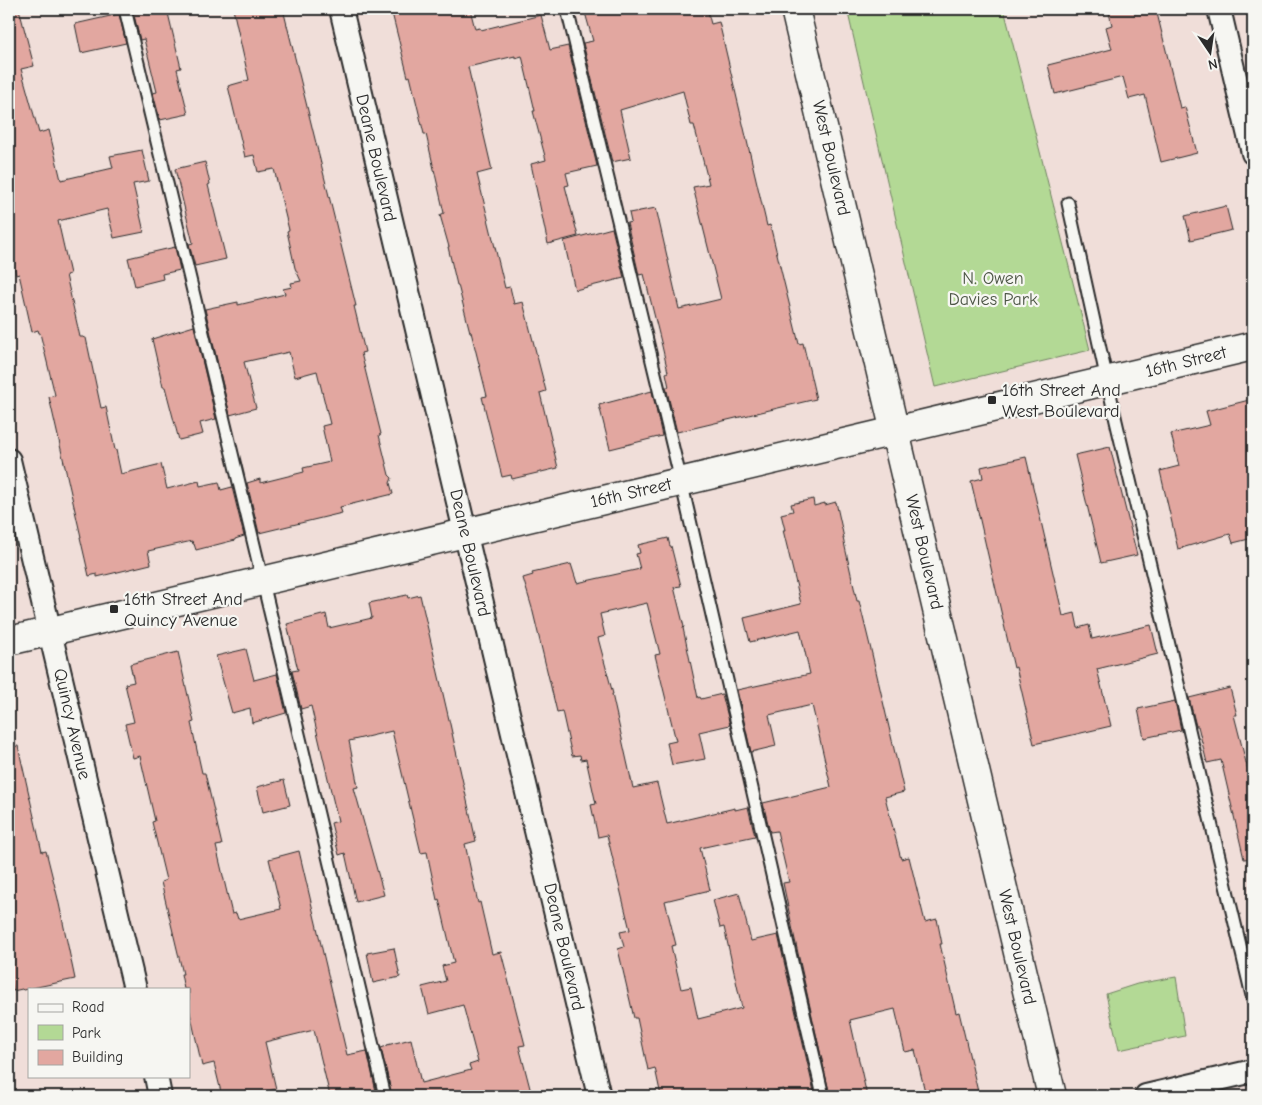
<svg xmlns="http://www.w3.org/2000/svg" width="1262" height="1105" font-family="'Comic Neue',sans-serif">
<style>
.green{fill:#b3d995;stroke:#6f8260}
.building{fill:#e2a7a0;stroke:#2b2b2b}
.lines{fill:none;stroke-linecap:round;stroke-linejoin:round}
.lane-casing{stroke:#2b2b2b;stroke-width:15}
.street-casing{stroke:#2b2b2b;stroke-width:26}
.secondary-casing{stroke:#2b2b2b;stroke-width:31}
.lane{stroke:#f6f6f2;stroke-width:11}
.street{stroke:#f6f6f2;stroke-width:22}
.secondary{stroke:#f6f6f2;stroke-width:28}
.poi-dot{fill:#2b2b2b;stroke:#f6f6f2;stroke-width:2}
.labels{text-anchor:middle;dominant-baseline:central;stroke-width:4.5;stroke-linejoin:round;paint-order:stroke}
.street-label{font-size:18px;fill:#2b2b2b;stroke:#f6f6f2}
.park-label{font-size:18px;fill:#4d5646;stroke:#f6f6f2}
.poi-label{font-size:18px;fill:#2b2b2b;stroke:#f6f6f2;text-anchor:start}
</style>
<rect width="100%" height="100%" fill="#f0ded9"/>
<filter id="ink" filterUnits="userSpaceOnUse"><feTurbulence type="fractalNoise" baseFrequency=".02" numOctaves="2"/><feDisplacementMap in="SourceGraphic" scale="10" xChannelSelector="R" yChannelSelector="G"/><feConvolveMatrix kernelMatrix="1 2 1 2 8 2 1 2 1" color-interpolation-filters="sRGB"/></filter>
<g filter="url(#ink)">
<path class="green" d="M 847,9 L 1004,9 L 1090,350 L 935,387 Z
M 1176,977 L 1185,1036 L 1119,1050 L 1106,994 L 1137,984 Z"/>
<path class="building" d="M 9,9 L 19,9 L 34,66 L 21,69 L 39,133 L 49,130 L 61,180 L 113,168 L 110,156 L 142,150 L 149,181 L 133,184 L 144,232 L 114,238 L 107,209 L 58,221 L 70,274 L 66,275 L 80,337 L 83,337 L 84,338 L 86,338 L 101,408 L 106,407 L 115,450 L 116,450 L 121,474 L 161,464 L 167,489 L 199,481 L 200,486 L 219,482 L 221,490 L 232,487 L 244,536 L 235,539 L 235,540 L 196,550 L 194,544 L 193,544 L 192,541 L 148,551 L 151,564 L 97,577 L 97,574 L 89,576 L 80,537 L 81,537 L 49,397 L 55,395 L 40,333 L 39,333 L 38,330 L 32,332 L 19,274 L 16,275 L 9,245 Z
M 142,9 L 167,9 L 181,68 L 177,69 L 188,114 L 160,120 L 153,93 L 157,92 L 144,39 L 140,40 L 133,11 Z
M 233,9 L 283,9 L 356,306 L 354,306 L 365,352 L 361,353 L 381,434 L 379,435 L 389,475 L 392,478 L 390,483 L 393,494 L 340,507 L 342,513 L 259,533 L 247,483 L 260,479 L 260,483 L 304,472 L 303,468 L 330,462 L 322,426 L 330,424 L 317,371 L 295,377 L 289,352 L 244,362 L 256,408 L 230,415 L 205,309 L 238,302 L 238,305 L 285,294 L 283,289 L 292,287 L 291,283 L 301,281 L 295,268 L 287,231 L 289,230 L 274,169 L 258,172 L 254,155 L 245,157 L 228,86 L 249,80 Z
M 391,9 L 470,9 L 475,29 L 480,28 L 481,30 L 541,15 L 550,50 L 568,46 L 597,166 L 566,173 L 569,185 L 565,186 L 578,236 L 548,244 L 531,164 L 546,160 L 533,111 L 535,111 L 522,56 L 515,58 L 515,56 L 468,67 L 492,170 L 477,174 L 505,288 L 510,287 L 514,304 L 523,302 L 546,391 L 540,393 L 558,468 L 512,479 L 511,475 L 502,477 L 482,397 L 487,396 L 471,332 L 470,332 L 458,285 L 457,285 L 448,247 L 449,247 L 440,215 L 444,213 L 426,134 L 424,134 L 410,76 L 408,77 Z
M 584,9 L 707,9 L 711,24 L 719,22 L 767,226 L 770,225 L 799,344 L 803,343 L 816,399 L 677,432 L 666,387 L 669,387 L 666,373 L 668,372 L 662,346 L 644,274 L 639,275 L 627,223 L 631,222 L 629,213 L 656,208 L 679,309 L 721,299 L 693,187 L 709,184 L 694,125 L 691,125 L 683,91 L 620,110 L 631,158 L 612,162 L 583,43 L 593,41 Z
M 1108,9 L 1156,9 L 1180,108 L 1185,107 L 1197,153 L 1161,162 L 1145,95 L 1129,99 L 1123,77 L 1055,94 L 1048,65 L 1112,49 L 1106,27 L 1112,25 Z
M 119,14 L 126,43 L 81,53 L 75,24 Z
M 205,162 L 210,184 L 208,185 L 226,259 L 195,266 L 189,244 L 193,243 L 175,169 Z
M 1226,206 L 1232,230 L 1191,240 L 1185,216 Z
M 612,228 L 624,278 L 575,290 L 564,241 Z
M 175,247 L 180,270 L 162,274 L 163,279 L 135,286 L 128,258 Z
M 194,326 L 216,419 L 200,423 L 203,434 L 179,440 L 165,387 L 163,387 L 152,339 Z
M 652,391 L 662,436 L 610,449 L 599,405 Z
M 1253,399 L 1253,538 L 1233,543 L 1230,534 L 1178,549 L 1160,471 L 1179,466 L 1171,434 L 1210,425 L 1206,411 Z
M 1110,447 L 1137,555 L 1101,563 L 1075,455 Z
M 1026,457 L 1063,616 L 1075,613 L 1078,628 L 1089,625 L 1092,639 L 1151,625 L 1158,654 L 1097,669 L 1111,726 L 1034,744 L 1016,667 L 1014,668 L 971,481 L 983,478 L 981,467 Z
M 813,499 L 814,506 L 825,503 L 825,505 L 836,502 L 844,538 L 843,538 L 857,601 L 859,601 L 872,654 L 904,792 L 885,797 L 901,859 L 909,857 L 925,922 L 937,919 L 942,944 L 940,944 L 956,1013 L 959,1012 L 979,1096 L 926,1096 L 915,1050 L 905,1052 L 895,1009 L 850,1020 L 867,1096 L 830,1096 L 793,931 L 783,883 L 789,882 L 777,831 L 770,832 L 763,803 L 831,787 L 812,705 L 769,715 L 776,746 L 751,752 L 737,690 L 810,674 L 800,630 L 750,642 L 744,618 L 801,604 L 783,530 L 785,530 L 781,514 L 793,511 L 791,504 Z
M 668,538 L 670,546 L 671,546 L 681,586 L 674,587 L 684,627 L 683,628 L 698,698 L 700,697 L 701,699 L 722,694 L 730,725 L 699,732 L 705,759 L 672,765 L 667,743 L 676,741 L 655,655 L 660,654 L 647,603 L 600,614 L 605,636 L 598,638 L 613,694 L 612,694 L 633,788 L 657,783 L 667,824 L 735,808 L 735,810 L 748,807 L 755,836 L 700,848 L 710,890 L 665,901 L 676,945 L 671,946 L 681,989 L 691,987 L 698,1019 L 742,1008 L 724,927 L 720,928 L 713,900 L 739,893 L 751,941 L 778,935 L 815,1096 L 785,1096 L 783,1089 L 751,1096 L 661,1096 L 655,1068 L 648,1070 L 637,1018 L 634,1018 L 618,949 L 624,947 L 620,932 L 630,930 L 607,835 L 598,837 L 591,805 L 596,804 L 586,759 L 581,760 L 580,755 L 572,756 L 562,711 L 557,712 L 532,608 L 523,578 L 533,575 L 532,573 L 571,564 L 577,583 L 640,569 L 636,554 L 640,553 L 638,545 Z
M 407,595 L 408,598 L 420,595 L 450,724 L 476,841 L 465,844 L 478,903 L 480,902 L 492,954 L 501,952 L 525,1045 L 519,1046 L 532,1096 L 392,1096 L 381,1048 L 387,1046 L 387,1045 L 411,1039 L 421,1083 L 471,1070 L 469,1065 L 478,1062 L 463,1005 L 429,1014 L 422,987 L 446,981 L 442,966 L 454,963 L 439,899 L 437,900 L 427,852 L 421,853 L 392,731 L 349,741 L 358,787 L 354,788 L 384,895 L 356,902 L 345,853 L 339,855 L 331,823 L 338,821 L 311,706 L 301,709 L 292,671 L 298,670 L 287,624 L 326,614 L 329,628 L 372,618 L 369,603 Z
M 246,649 L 254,680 L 277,674 L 286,713 L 252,723 L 250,708 L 232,713 L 216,656 Z
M 178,652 L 194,722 L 191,723 L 202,773 L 205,773 L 222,845 L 216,846 L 232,914 L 236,913 L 238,919 L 281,909 L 269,859 L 299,851 L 347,1055 L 367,1051 L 377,1096 L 330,1096 L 314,1030 L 265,1042 L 276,1089 L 268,1091 L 269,1096 L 222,1096 L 214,1063 L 202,1066 L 189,1008 L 189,989 L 184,989 L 181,974 L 183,974 L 161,882 L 166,880 L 152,822 L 155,821 L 140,756 L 133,758 L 125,724 L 134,722 L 125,684 L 134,682 L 130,664 Z
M 1230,688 L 1237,715 L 1234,715 L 1253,790 L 1253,858 L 1244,859 L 1221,760 L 1207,763 L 1198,726 L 1196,726 L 1189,698 Z
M 1175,701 L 1181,730 L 1144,738 L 1138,709 Z
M 18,746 L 42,852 L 46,851 L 58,899 L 75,979 L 23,990 L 22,989 L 13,991 L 9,970 L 9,747 Z
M 284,780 L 290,805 L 263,812 L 257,787 Z
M 394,948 L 400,977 L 373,983 L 367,953 Z"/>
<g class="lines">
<defs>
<path id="lane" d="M 125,9 L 256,553 L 385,1096
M 567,9 L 681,481 L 823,1096
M 1068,203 L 1116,421 L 1253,1000"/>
<path id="street" d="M 341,9 L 599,1096
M 1219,9 L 1253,153
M 9,460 L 135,989
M 156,1076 L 160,1096
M 1146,1096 L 1253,1071"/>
<path id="secondary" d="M 795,9 L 1052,1096
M 9,641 L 1253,346"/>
</defs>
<use href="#lane" class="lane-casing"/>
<use href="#street" class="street-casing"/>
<use href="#secondary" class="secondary-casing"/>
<use href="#lane" class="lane"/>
<use href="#street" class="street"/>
<use href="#secondary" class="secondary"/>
</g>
</g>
<g class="poi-dot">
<rect x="987" y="395" width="10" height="10" rx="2.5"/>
<rect x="109" y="604" width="10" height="10" rx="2.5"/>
</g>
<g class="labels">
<g class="street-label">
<text transform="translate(376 158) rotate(77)">Deane Boulevard</text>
<text transform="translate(831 158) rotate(77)">West Boulevard</text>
<text transform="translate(1186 362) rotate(-14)">16th Street</text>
<text transform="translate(631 493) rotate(-13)">16th Street</text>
<text transform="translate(924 552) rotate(77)">West Boulevard</text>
<text transform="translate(470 553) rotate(77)">Deane Boulevard</text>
<text transform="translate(72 724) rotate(77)">Quincy Avenue</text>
<text transform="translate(564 947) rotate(77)">Deane Boulevard</text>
<text transform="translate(1017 947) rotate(77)">West Boulevard</text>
</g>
<g class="park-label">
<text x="993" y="278">N. Owen<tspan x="993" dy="21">Davies Park</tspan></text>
</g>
<g class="poi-label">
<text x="1002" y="390">16th Street And<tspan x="1002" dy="21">West Boulevard</tspan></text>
<text x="124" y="599">16th Street And<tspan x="124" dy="21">Quincy Avenue</tspan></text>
</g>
</g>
<rect width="1262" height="1105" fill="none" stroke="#f6f6f2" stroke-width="30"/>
<rect x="15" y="15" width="1232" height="1075" fill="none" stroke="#2b2b2b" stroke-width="2" filter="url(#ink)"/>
<rect x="28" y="988" width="162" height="90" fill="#f6f6f2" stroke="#a5a5a2"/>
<rect x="38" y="1004" width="25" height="8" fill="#f6f6f2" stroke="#a5a5a2"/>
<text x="72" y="1012" font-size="15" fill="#2b2b2b">Road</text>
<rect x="38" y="1025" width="25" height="15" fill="#b3d995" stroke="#a5a5a2"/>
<text x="72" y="1038" font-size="15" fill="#2b2b2b">Park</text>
<rect x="38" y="1050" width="25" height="15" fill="#e2a7a0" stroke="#a5a5a2"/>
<text x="72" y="1062" font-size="15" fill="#2b2b2b">Building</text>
<g transform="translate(1210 52) rotate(167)" stroke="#f6f6f2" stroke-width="4" paint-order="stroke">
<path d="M0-4L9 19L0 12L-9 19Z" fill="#2b2b2b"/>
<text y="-8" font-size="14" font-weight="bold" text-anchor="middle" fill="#2b2b2b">N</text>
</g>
</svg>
